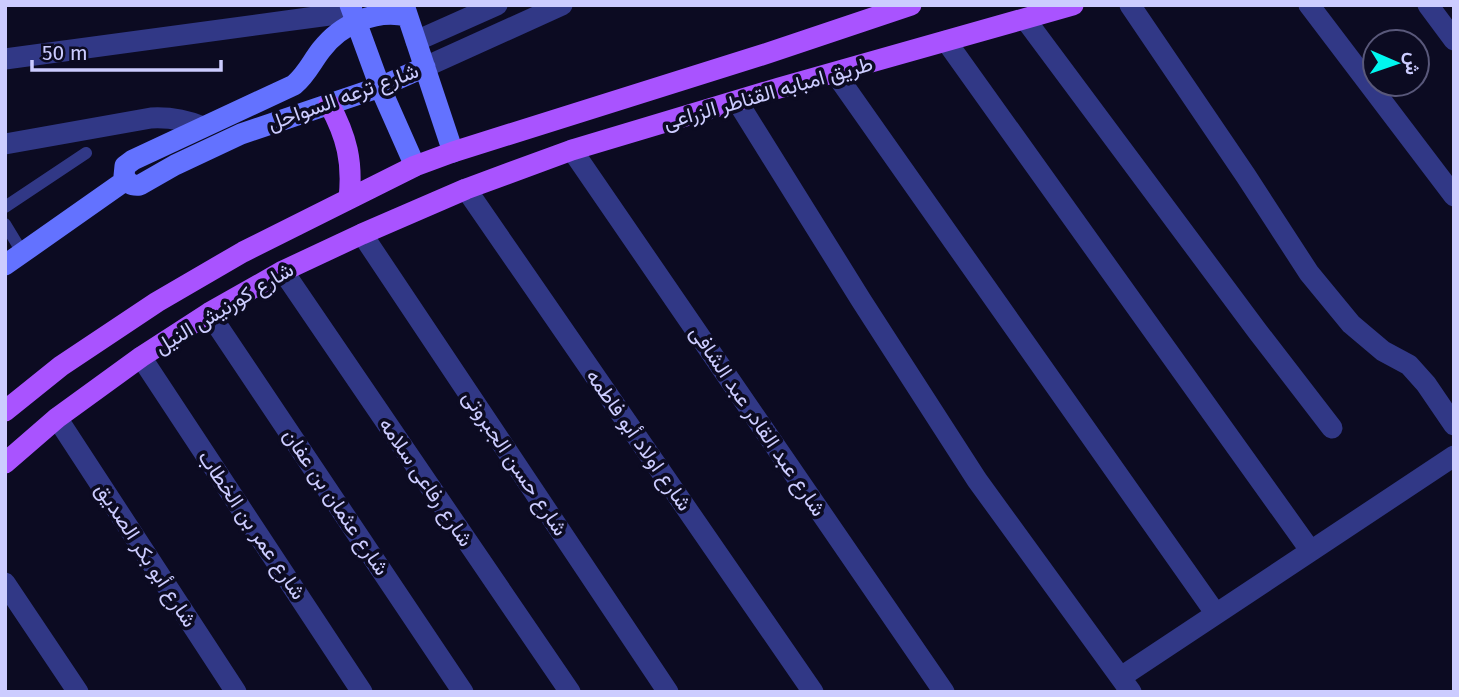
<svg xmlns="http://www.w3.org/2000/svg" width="1459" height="697" font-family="'Fira Sans',Vazirmatn,sans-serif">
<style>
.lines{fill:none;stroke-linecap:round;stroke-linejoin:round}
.lane{stroke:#313886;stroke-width:12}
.street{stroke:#313886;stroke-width:21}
.secondary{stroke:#6372ff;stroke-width:21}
.primary{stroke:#a953ff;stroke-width:21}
.labels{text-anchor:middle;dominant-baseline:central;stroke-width:7;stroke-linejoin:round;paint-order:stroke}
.street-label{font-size:21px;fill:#ccf;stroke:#0c0b22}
</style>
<rect width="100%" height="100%" fill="#0c0b22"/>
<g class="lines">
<path class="lane" d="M 5,207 L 86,153
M 5,224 L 22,252"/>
<path class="street" d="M 1130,5 L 1246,176 L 1309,273 L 1351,324 L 1383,351 L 1409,365 L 1426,384 L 1454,425
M 1309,5 L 1454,196
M 1428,5 L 1454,40
M 1025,19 L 1258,332 L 1332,428
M 416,41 L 497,5
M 946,41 L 1310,550
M 5,59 L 352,12
M 425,67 L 562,5
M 835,73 L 1216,614
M 737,101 L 861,300 L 977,480 L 1131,692
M 5,144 L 151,118 C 169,117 186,120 203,127
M 572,150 L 944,692
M 466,189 L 813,692
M 362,234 L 668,692
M 283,271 L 570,692
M 209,313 L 463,692
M 141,357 L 362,692
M 57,418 L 236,692
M 5,583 L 78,692
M 1121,677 L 1454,456"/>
<path class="secondary" d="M 350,5 L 380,87 L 415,166
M 404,5 L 453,152
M 407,16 C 375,9 341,24 321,50 C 311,63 307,74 294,85 L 133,160 L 125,166 L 124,176 C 128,183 131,186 140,185 L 175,165 L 241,134 L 380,87 L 425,67
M 5,265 L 126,180"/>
<path class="primary" d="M 329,104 C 347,137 353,162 349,199
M 5,411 L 61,366 L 157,302 L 243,252 L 415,166 L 453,152 L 768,53 L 911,5
M 5,463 L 57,418 L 141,357 L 209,313 L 283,271 L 362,234 L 466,189 L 572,150 L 779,88 L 1073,5"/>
</g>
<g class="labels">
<g class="street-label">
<text transform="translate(768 93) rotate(-16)">طريق امبابه القناطر الزراعى</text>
<text transform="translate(343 97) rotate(-20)">شارع ترعه السواحل</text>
<text transform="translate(224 308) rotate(-31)">شارع كورنيش النيل</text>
<text transform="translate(758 421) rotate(56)">شارع عبد القادر عبد الشافى</text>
<text transform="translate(639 440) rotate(55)">شارع اولاد أبو فاطمه</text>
<text transform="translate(515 463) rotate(56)">شارع حسن الجبروتى</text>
<text transform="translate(426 482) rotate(56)">شارع رفاعى سلامه</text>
<text transform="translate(336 502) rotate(56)">شارع عثمان بن عفان</text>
<text transform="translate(252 525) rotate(56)">شارع عمر بن الخطاب</text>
<text transform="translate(146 555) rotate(57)">شارع أبو بكر الصديق</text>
</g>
</g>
<rect width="1459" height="697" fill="none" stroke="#ccccff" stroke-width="14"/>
<g transform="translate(1396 63) rotate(92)"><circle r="33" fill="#0c0b22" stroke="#59587a" stroke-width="2"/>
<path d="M0-5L12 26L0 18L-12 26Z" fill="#00f7f0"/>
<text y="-10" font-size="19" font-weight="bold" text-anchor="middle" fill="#ccccff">ش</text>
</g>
<path d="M32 60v10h189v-10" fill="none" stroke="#ccccff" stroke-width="3.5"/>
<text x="42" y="60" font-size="21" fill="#ccccff" stroke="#0c0b22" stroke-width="5" paint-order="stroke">50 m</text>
</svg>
